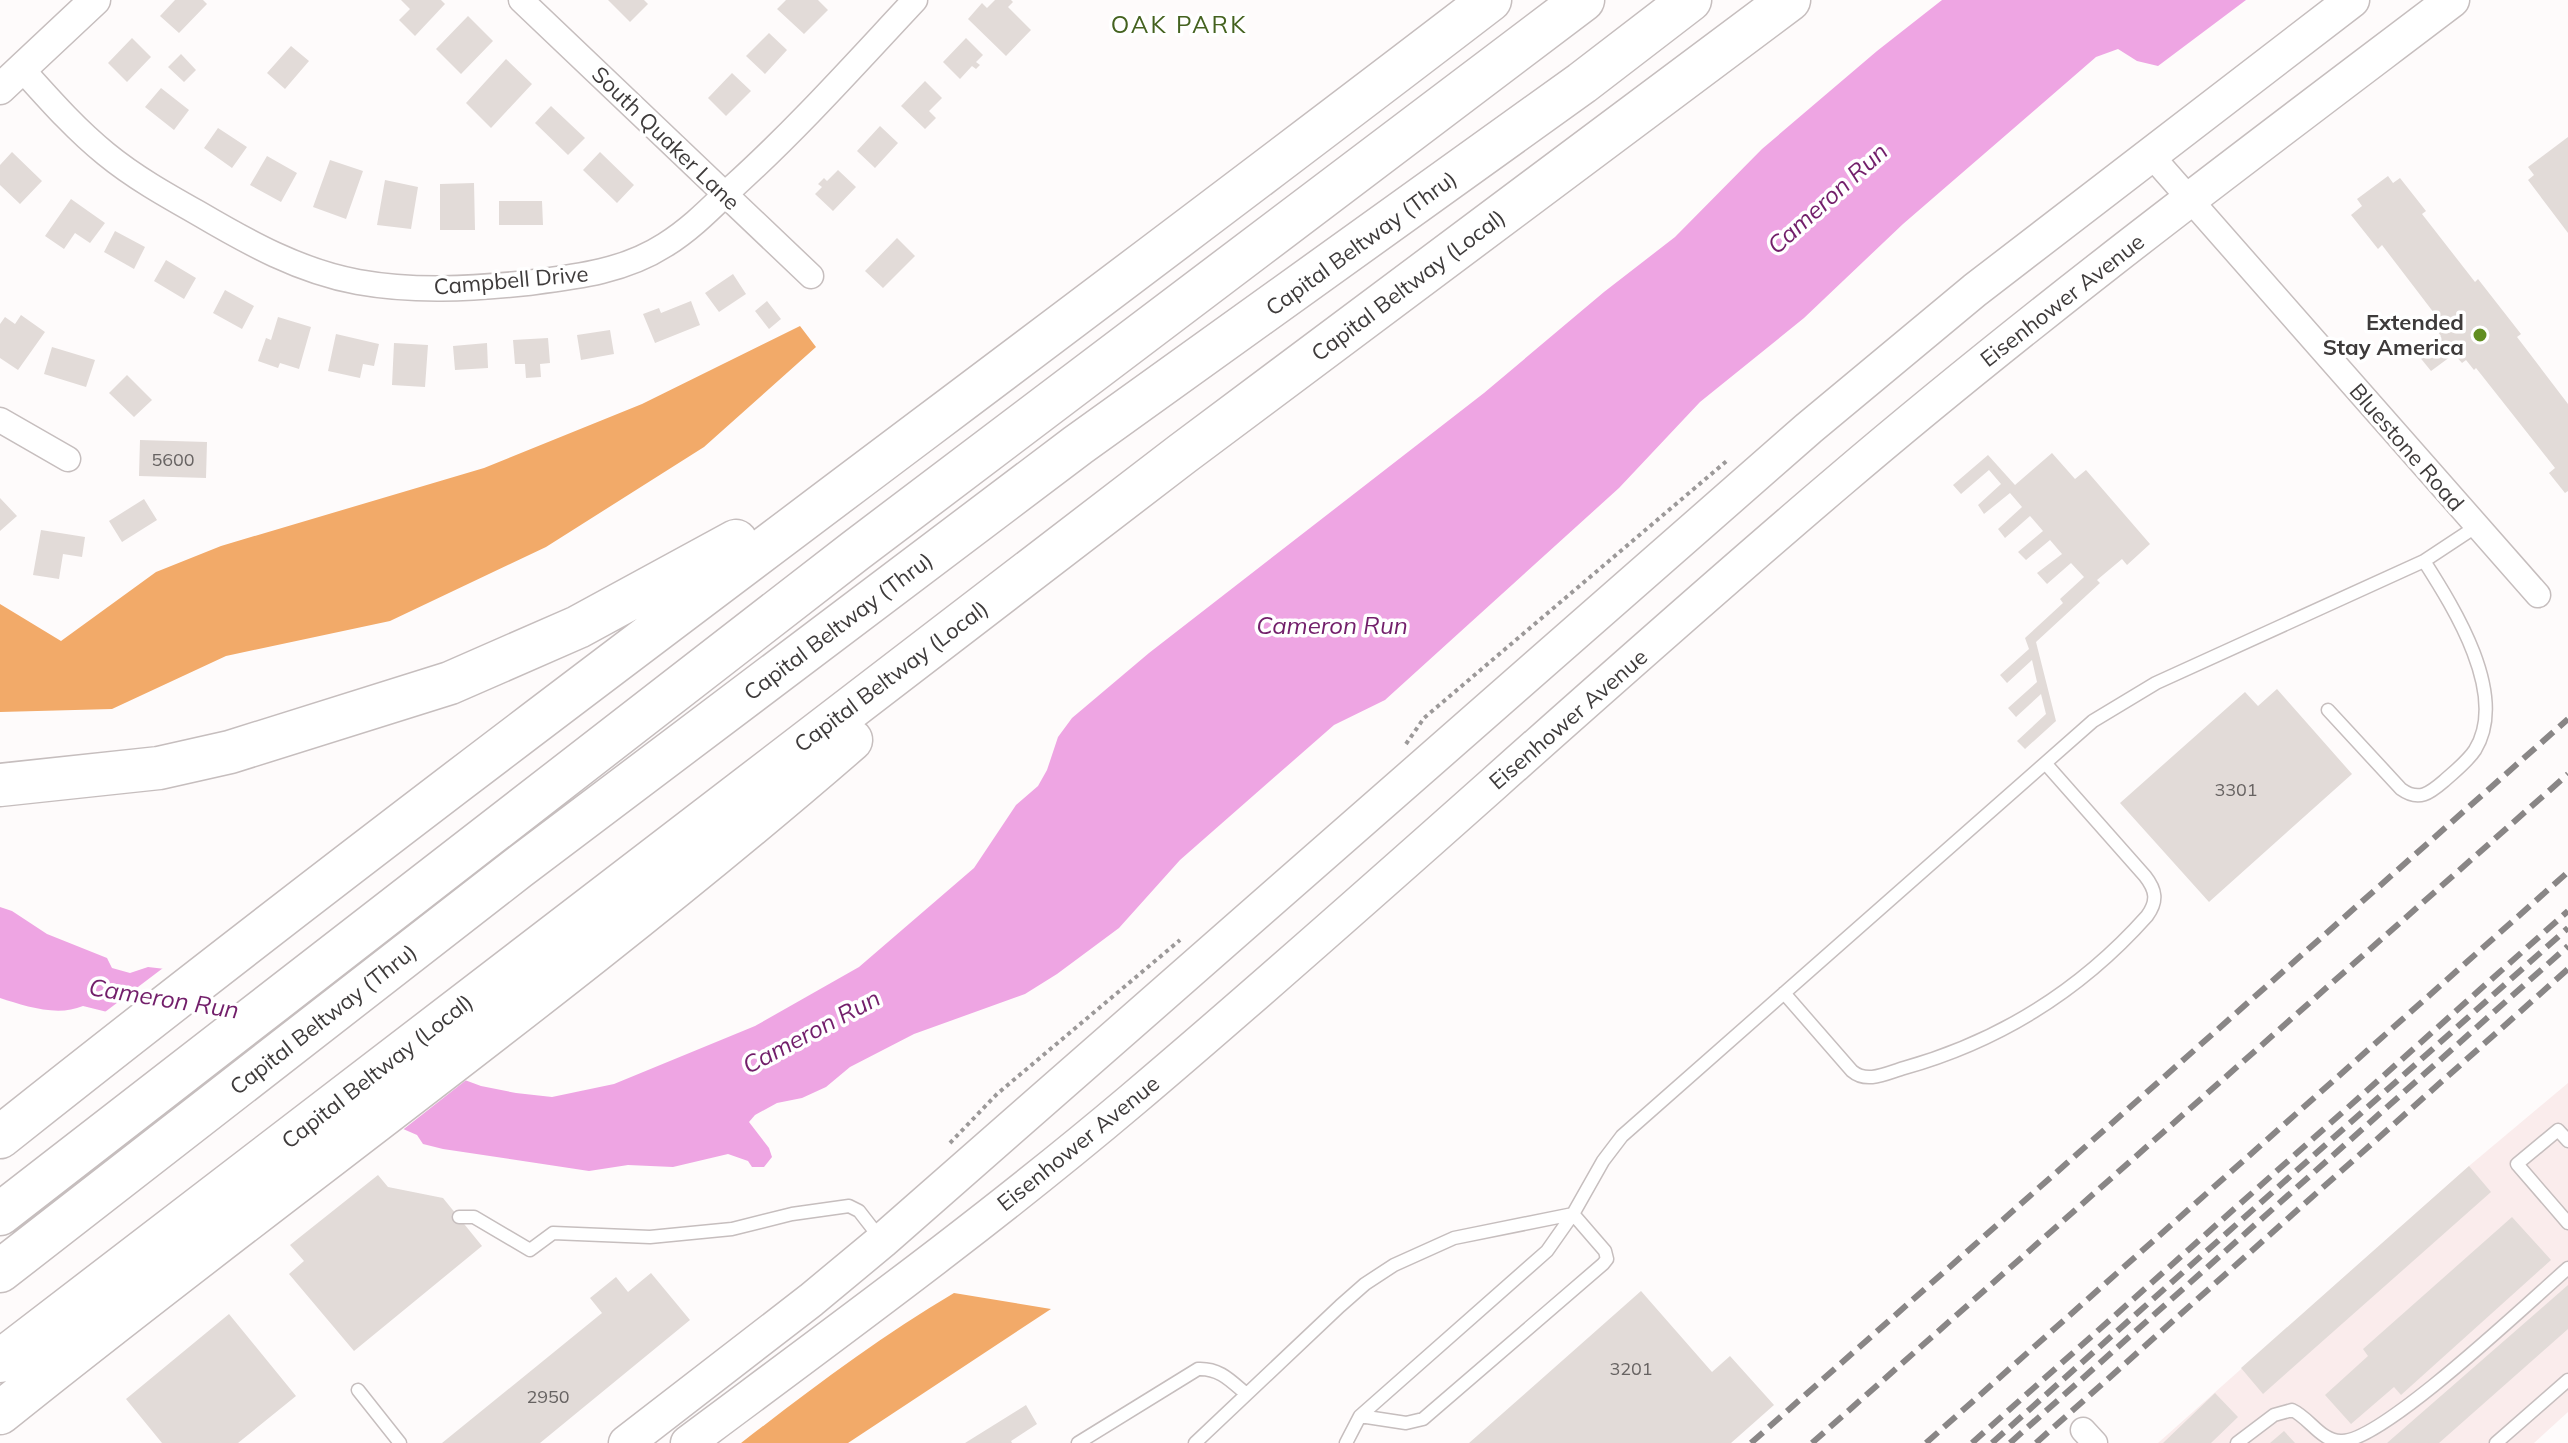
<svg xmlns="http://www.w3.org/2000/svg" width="2568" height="1443" font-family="Mulish,sans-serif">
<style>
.built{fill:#faecec}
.forest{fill:#f2aa69}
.water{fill:#eea5e3}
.pier{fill:#fefbfb}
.building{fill:#e2dbd8}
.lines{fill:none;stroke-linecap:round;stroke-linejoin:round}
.service-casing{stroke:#c6bebe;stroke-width:15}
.minor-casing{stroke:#c6bebe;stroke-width:27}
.tertiary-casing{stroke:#c6bebe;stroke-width:33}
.secondary-casing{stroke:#c6bebe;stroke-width:37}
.motorway-casing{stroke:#c6bebe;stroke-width:45}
.path{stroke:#9c9999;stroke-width:4;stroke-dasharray:4 4;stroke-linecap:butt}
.service{stroke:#fff;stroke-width:12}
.minor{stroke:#fff;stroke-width:24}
.tertiary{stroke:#fff;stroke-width:30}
.secondary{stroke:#fff;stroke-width:34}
.motorway{stroke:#fff;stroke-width:42}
.rail{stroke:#898686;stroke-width:6;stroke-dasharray:16 8;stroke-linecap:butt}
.poi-dot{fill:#618e21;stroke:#fff;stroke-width:3}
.labels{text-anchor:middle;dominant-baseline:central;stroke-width:7;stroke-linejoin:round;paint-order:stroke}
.number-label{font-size:18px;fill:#676362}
.street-label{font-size:22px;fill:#3e3b3b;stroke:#fff}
.poi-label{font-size:22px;font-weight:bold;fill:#3e3b3b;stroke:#fff;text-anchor:end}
.neighbourhood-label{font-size:24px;letter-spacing:2px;fill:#44621f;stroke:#fff}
.water-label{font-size:24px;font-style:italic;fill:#721e6a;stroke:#fff}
</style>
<rect width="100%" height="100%" fill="#fefbfb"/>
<path class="built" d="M 2568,1083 L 2568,1412 L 2534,1443 L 2158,1443 L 2469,1166 Z"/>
<path class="forest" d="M 800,326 L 816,347 L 704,447 L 546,547 L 390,621 L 226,656 L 112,709 L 0,712 L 0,604 L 61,641 L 156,572 L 221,546 L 484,468 L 642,404 Z
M 954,1293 L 1051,1309 L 848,1443 L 741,1443 C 810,1390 879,1337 954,1293 Z"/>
<path class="water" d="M 1942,0 L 2246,0 L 2158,66 L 2137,61 L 2118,49 L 2096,57 L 1903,224 L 1804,318 L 1700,402 L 1619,488 L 1385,700 L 1334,725 L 1180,860 L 1119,928 L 1057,974 L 1025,994 L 914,1034 L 850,1067 L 826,1087 L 802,1098 L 777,1103 L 755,1115 L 749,1122 L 769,1148 L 772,1157 L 764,1167 L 752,1167 L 748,1161 L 728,1154 L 673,1167 L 628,1165 L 589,1171 L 443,1149 L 423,1144 L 417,1135 L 357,1109 L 303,1050 L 188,1032 L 83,1006 C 57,1017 25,1006 0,998 L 0,907 L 12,911 L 47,934 L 107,958 L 112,968 L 130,973 L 148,967 L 260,980 L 416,1062 L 481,1086 L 516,1093 L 552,1097 L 614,1084 L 755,1026 L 859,967 L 974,868 L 1016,805 L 1038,786 L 1047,770 L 1058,737 L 1072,718 L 1149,653 L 1484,393 L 1604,292 L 1675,237 L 1762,149 L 1877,51 Z"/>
<path class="pier" d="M 167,965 L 260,976 L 307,991 L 343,1006 L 418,1058 L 470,1077 L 400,1132 L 355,1112 L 312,1069 L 301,1054 L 188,1036 L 101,1015 Z"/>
<path class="building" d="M 175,0 L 203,0 L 207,4 L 179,33 L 160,16 Z
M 401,0 L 441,0 L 445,4 L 415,36 L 399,20 L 410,9 Z
M 608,0 L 644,0 L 648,4 L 630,22 Z
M 786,0 L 818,0 L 828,10 L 804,34 L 777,9 Z
M 995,0 L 1011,0 L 1013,2 L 1008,7 L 1031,30 L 1006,56 L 968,19 L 982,3 L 987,8 Z
M 468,16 L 493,41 L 461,74 L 436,49 Z
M 769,33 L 787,50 L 765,74 L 746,56 Z
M 132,38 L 151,57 L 127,82 L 108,63 Z
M 966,38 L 983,55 L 976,62 L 980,65 L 976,69 L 972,66 L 960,79 L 943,62 Z
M 291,46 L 309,61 L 285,89 L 267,73 Z
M 181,54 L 196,70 L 184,82 L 168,67 Z
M 506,59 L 532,84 L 491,128 L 466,103 Z
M 732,73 L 751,91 L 726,116 L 708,98 Z
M 925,81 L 942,98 L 929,111 L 936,118 L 925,129 L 901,106 Z
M 161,88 L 189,110 L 174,130 L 145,107 Z
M 551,106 L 585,138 L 568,155 L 535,123 Z
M 880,126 L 898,143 L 875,168 L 857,151 Z
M 218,128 L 247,147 L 232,168 L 204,148 Z
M 2568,137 L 2568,233 L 2528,180 L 2534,175 L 2528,167 Z
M 12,152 L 42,181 L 20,204 L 0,185 L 0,165 Z
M 600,152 L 634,185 L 617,203 L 583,170 Z
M 267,156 L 297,173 L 281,202 L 250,185 Z
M 330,160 L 363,171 L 346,219 L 313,207 Z
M 838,170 L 856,187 L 833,211 L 815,194 L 822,187 L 818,184 L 824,178 L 827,181 Z
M 2388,176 L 2393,183 L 2400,178 L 2426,211 L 2422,214 L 2475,282 L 2478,279 L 2521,334 L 2517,337 L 2568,404 L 2568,491 L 2565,493 L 2549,473 L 2555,468 L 2476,368 L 2474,370 L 2466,360 L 2462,363 L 2454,354 L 2431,371 L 2418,355 L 2441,336 L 2435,328 L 2440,325 L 2431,315 L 2434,313 L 2382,245 L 2378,249 L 2351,215 L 2362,206 L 2357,199 Z
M 385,180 L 418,187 L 411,229 L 377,225 Z
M 474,183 L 475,230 L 440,230 L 440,184 Z
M 71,199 L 105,223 L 90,243 L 75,233 L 64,249 L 45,236 Z
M 499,201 L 542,201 L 543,225 L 499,225 Z
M 115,231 L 145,247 L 134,269 L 104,252 Z
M 897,238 L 915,256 L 883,288 L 865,271 Z
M 166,260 L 196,278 L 184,299 L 154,281 Z
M 733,274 L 746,294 L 719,312 L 705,293 Z
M 225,290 L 254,306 L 242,329 L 213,313 Z
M 691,301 L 700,325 L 655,343 L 643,314 L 659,308 L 661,313 Z
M 767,301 L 781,319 L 769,329 L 755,311 Z
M 21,315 L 45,332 L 18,370 L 0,358 L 0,324 L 5,317 L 15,324 Z
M 278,317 L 311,327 L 299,369 L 280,363 L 278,368 L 258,361 L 266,338 L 271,340 Z
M 610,330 L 614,354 L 581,360 L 577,335 Z
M 336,334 L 379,344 L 374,366 L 363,364 L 360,378 L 328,371 Z
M 548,338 L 550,363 L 540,364 L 541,377 L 526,378 L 525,364 L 515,364 L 513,340 Z
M 394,343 L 428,345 L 425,387 L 392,385 Z
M 487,343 L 488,368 L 455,370 L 453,346 Z
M 52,347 L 95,360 L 86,387 L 44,374 Z
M 127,375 L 152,400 L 134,417 L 109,393 Z
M 140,440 L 207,442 L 206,478 L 139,476 Z
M 2052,453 L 2075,479 L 2086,470 L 2150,544 L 2127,565 L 2122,559 L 2097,580 L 2100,583 L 2036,642 L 2056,721 L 2025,749 L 2017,741 L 2046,714 L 2041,694 L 2016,717 L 2008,708 L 2037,682 L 2032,660 L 2007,683 L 2000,675 L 2029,649 L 2025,638 L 2063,603 L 2060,599 L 2084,577 L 2071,563 L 2047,584 L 2037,573 L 2062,554 L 2050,540 L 2026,560 L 2018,552 L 2043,531 L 2030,516 L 2005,538 L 1998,529 L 2022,507 L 2010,493 L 1984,514 L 1978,505 L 2001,484 L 1989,470 L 1961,494 L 1953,485 L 1988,455 L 2015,485 Z
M 0,498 L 17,516 L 0,531 Z
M 144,499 L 157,520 L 122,542 L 109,521 Z
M 41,530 L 85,537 L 82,557 L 63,554 L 59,579 L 33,575 Z
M 2277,689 L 2352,774 L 2209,902 L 2120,803 L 2245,692 L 2258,706 Z
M 2469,1166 L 2491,1192 L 2263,1394 L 2241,1368 Z
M 378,1175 L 388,1187 L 443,1198 L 482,1246 L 354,1351 L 289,1274 L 304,1261 L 290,1245 Z
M 2512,1217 L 2551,1260 L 2401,1395 L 2394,1387 L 2351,1424 L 2325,1395 L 2368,1356 L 2363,1349 Z
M 651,1273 L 690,1320 L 540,1443 L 442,1443 L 602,1313 L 590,1298 L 616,1277 L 628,1292 Z
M 2568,1285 L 2568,1329 L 2439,1443 L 2387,1443 Z
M 1641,1291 L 1712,1372 L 1730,1356 L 1774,1405 L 1731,1443 L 1469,1443 Z
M 229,1314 L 296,1396 L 238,1443 L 162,1443 L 126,1399 Z
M 2215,1393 L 2238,1417 L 2211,1443 L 2163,1443 Z
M 1026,1405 L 1037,1424 L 1011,1441 L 1012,1443 L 965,1443 Z
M 2284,1431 L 2295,1443 L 2270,1443 Z"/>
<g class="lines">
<defs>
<path id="service" d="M 2328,710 L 2401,789 C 2419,802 2430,793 2444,781 C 2455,771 2467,762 2475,750 C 2509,695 2454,608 2424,561
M 1784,993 L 1852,1071 C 1867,1084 1887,1073 1904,1068 C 2000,1041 2081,990 2147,916 C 2158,901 2156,890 2145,876 L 2046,764
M 2568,1141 L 2558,1130 L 2517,1164 L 2568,1223
M 459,1217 L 474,1217 L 530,1250 L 553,1233 L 650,1237 L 732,1229 L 792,1214 L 849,1206 L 859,1211 L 880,1238
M 358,1390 L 400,1443
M 1078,1443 L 1198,1369 C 1219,1368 1230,1380 1245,1393
M 1195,1443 L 1340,1306 L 1365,1284 L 1394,1265 L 1454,1238 L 1573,1214 L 1605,1251 L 1607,1259 L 1603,1264 L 1423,1419 L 1406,1423 L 1360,1416
M 1346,1443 L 1360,1416 L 1547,1251 L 1573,1214 L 1603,1161 L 1622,1136 L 2093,721 L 2156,683 L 2424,561 L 2477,526
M 2237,1443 L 2274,1415 L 2292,1410 C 2310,1418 2321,1442 2342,1441 C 2383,1441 2530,1301 2568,1268
M 2496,1443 L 2568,1380"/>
<path id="minor" d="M 521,0 L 811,276
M 21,68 C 48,98 75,129 106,154 C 134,177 166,195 198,213 C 249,243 299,271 358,282 C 414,292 470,289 527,283 C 575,277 623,272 665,245 C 691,229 712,207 734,186 C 798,128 856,63 915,0
M 2150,154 L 2538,595
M 0,420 L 68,459
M 2083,1430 L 2095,1443"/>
<path id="tertiary" d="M 0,89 L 95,0"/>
<path id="secondary" d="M 626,1443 L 811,1300 L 882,1241 L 1809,428 L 1975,290 L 2352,0
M 688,1443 C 838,1331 989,1221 1132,1100 C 1371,898 1600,684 1839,481 C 2037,312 2245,157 2452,0"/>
<path id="motorway" d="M 0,785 L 159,768 L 230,752 L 450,683 L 578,627 L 736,541
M 0,1137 C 489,748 994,381 1490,0
M 0,1214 L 855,551 L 1583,0
M 0,1271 L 518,868 L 1078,445 L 1582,83 L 1690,0
M 0,1361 L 1182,454 L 1789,0
M 0,1413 C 282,1186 578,977 851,740"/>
</defs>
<use href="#service" class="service-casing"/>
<use href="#minor" class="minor-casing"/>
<use href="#tertiary" class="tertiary-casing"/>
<use href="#secondary" class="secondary-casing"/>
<use href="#motorway" class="motorway-casing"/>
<path class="path" d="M 1406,744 L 1424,718 L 1729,459
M 950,1143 L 997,1094 L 1180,940"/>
<use href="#service" class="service"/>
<use href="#minor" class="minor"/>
<use href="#tertiary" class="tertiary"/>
<use href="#secondary" class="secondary"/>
<use href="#motorway" class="motorway"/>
<path class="rail" d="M 1751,1443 L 2568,719
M 1812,1443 L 2568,774
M 1926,1443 L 2568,872
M 1972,1443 L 2568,911
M 1992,1443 L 2568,928
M 2010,1443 L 2568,946
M 2036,1443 L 2568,969"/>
</g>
<circle class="poi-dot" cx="2480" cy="335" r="8"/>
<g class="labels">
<g class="number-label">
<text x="173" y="459">5600</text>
<text x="2236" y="789">3301</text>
<text x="1631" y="1368">3201</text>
<text x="548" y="1396">2950</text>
</g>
<g class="street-label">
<text transform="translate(666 138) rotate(44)">South Quaker Lane</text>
<text transform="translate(1361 243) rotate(-36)">Capital Beltway (Thru)</text>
<text transform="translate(511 280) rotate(-5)">Campbell Drive</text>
<text transform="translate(1408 285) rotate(-37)">Capital Beltway (Local)</text>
<text transform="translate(2062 300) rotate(-38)">Eisenhower Avenue</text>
<text transform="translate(2407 447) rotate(49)">Bluestone Road</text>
<text transform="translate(838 626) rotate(-37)">Capital Beltway (Thru)</text>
<text transform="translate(891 676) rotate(-37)">Capital Beltway (Local)</text>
<text transform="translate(1568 719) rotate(-41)">Eisenhower Avenue</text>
<text transform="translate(323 1019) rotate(-38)">Capital Beltway (Thru)</text>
<text transform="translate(377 1071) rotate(-38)">Capital Beltway (Local)</text>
<text transform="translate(1078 1143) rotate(-39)">Eisenhower Avenue</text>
</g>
<g class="poi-label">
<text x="2464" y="322">Extended<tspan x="2464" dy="25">Stay America</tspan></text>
</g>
<g class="neighbourhood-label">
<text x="1179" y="24">OAK PARK</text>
</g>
<g class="water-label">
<text transform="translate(1827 198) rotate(-42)">Cameron Run</text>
<text x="1332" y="625">Cameron Run</text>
<text transform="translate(164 998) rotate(9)">Cameron Run</text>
<text transform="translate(811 1031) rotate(-28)">Cameron Run</text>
</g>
</g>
</svg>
